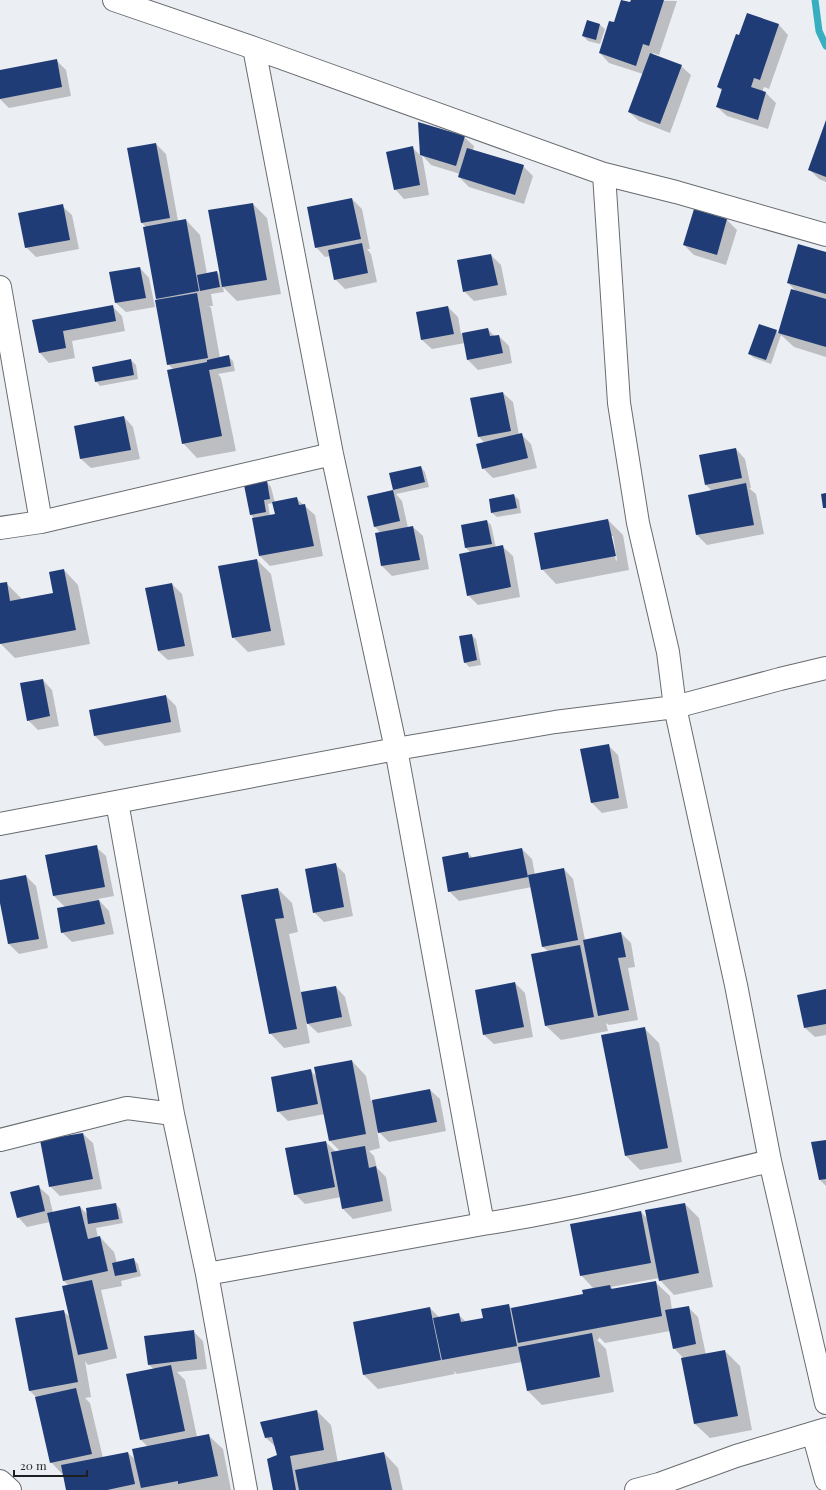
<svg xmlns="http://www.w3.org/2000/svg" width="826" height="1490" font-family="'Playfair Display',serif">
<style>
.shadow{fill:#0003;fill-rule:evenodd}
.lines{fill:none;stroke-linecap:round;stroke-linejoin:round}
.stream{stroke:#37afc0;stroke-width:7}
.building{fill:#203c76}
.minor-casing{stroke:#686b6f;stroke-width:24}
.minor{stroke:#fff;stroke-width:22}
</style>
<rect width="100%" height="100%" fill="#ebeef3"/>
<path class="shadow" d="M 632,0 L 677,1 L 659,55 L 653,53 L 652,55 L 681,66 L 691,75 L 670,133 L 639,121 L 629,112 L 643,74 L 609,63 L 600,53 L 614,24 L 631,4 Z
M 748,14 L 779,25 L 788,35 L 769,89 L 764,87 L 762,92 L 766,93 L 776,103 L 768,129 L 727,116 L 717,107 L 722,91 L 718,87 Z
M 587,21 L 600,25 L 605,29 L 600,44 L 588,41 L 583,36 Z
M 57,61 L 66,70 L 71,96 L 9,108 L 0,99 L 0,71 Z
M 826,123 L 826,182 L 819,179 L 809,169 Z
M 420,124 L 464,137 L 474,146 L 473,151 L 523,166 L 533,176 L 524,204 L 469,187 L 459,177 L 460,174 L 431,165 L 422,155 L 429,195 L 404,199 L 395,189 L 412,147 L 422,157 Z
M 156,144 L 166,154 L 178,221 L 186,220 L 200,235 L 207,274 L 217,272 L 221,277 L 253,204 L 267,218 L 281,294 L 237,301 L 223,287 L 224,292 L 211,294 L 213,306 L 209,306 L 211,308 L 220,358 L 228,356 L 233,361 L 235,371 L 218,374 L 221,378 L 236,451 L 197,458 L 183,443 L 173,369 L 168,364 L 146,227 L 142,223 Z
M 352,199 L 362,209 L 370,249 L 367,249 L 371,254 L 377,282 L 345,289 L 335,279 L 331,256 L 325,257 L 316,247 Z
M 62,206 L 72,215 L 79,249 L 36,257 L 26,247 Z
M 695,210 L 727,220 L 737,230 L 726,265 L 694,255 L 684,245 Z
M 826,253 L 826,357 L 794,347 L 781,335 L 771,364 L 754,358 L 749,354 L 776,331 L 779,334 L 791,290 L 797,292 L 788,283 Z
M 491,255 L 501,265 L 507,295 L 474,301 L 464,291 Z
M 140,268 L 149,278 L 155,307 L 126,312 L 116,303 Z
M 112,306 L 122,316 L 125,331 L 72,341 L 75,358 L 49,363 L 40,353 L 33,321 Z
M 448,307 L 458,317 L 461,334 L 488,329 L 495,337 L 499,336 L 509,346 L 512,363 L 478,370 L 468,360 L 465,343 L 432,349 L 422,340 Z
M 131,360 L 136,365 L 138,379 L 100,386 L 96,381 Z
M 503,393 L 513,402 L 519,435 L 521,434 L 531,444 L 537,468 L 493,478 L 483,468 L 485,443 L 479,437 Z
M 124,417 L 133,427 L 140,459 L 91,468 L 81,459 Z
M 736,449 L 745,459 L 751,488 L 749,488 L 756,494 L 764,534 L 707,545 L 697,535 L 689,495 L 712,491 L 706,485 Z
M 421,467 L 425,472 L 429,487 L 396,494 L 402,501 L 408,528 L 413,527 L 423,536 L 429,569 L 392,576 L 382,566 L 376,534 L 381,533 L 375,527 L 368,496 L 394,490 L 390,474 Z
M 267,482 L 271,487 L 275,503 L 297,499 L 315,515 L 323,556 L 270,566 L 260,556 L 253,519 L 255,519 L 251,515 L 245,486 ZM 273,503 L 276,515 L 270,516 L 268,504 Z
M 514,495 L 519,500 L 521,513 L 497,517 L 492,513 Z
M 608,520 L 623,535 L 629,570 L 556,584 L 542,569 ZM 611,536 L 613,536 L 617,560 L 616,561 Z
M 487,521 L 491,525 L 496,548 L 503,547 L 513,556 L 520,597 L 478,605 L 468,595 L 471,553 L 466,548 L 462,526 Z
M 257,560 L 271,574 L 285,645 L 248,652 L 233,637 Z
M 64,570 L 78,585 L 90,644 L 15,658 L 1,644 L 0,584 L 6,583 L 21,598 L 21,600 L 54,594 Z
M 172,584 L 182,594 L 194,656 L 168,660 L 158,651 Z
M 471,635 L 476,639 L 481,665 L 469,667 L 465,662 Z
M 43,680 L 52,690 L 59,726 L 38,730 L 28,720 Z
M 166,696 L 176,706 L 181,732 L 105,746 L 95,736 L 90,711 Z
M 608,745 L 618,755 L 628,808 L 602,813 L 592,803 L 582,750 Z
M 96,847 L 106,856 L 114,896 L 98,899 L 109,911 L 114,934 L 72,942 L 62,932 L 65,907 L 54,896 L 46,856 Z
M 522,849 L 532,859 L 535,875 L 564,869 L 573,879 L 585,940 L 621,933 L 631,943 L 635,967 L 628,968 L 638,1020 L 609,1025 L 606,1023 L 608,1031 L 561,1040 L 546,1026 L 549,952 L 543,947 L 532,887 L 459,901 L 449,891 L 468,853 L 473,858 Z
M 335,864 L 345,874 L 353,916 L 324,922 L 314,912 Z
M 26,876 L 36,886 L 48,948 L 19,954 L 9,944 L 0,898 L 0,881 Z
M 278,889 L 292,903 L 298,932 L 289,934 L 301,993 L 336,987 L 345,997 L 352,1026 L 318,1033 L 306,1022 L 310,1043 L 284,1048 L 270,1033 L 243,895 Z
M 515,983 L 525,993 L 533,1037 L 494,1044 L 484,1035 Z
M 826,990 L 826,1035 L 815,1037 L 805,1028 Z
M 644,1028 L 659,1043 L 682,1162 L 640,1170 L 626,1156 Z
M 352,1061 L 366,1076 L 371,1101 L 430,1090 L 440,1099 L 446,1131 L 389,1142 L 377,1130 L 380,1148 L 369,1151 L 374,1156 L 377,1168 L 386,1177 L 392,1211 L 353,1219 L 343,1209 L 341,1197 L 305,1204 L 295,1194 L 326,1142 L 336,1152 L 340,1151 L 330,1141 L 325,1114 L 288,1121 L 278,1111 L 310,1070 L 317,1077 Z
M 83,1134 L 93,1143 L 102,1189 L 60,1196 L 50,1186 L 41,1141 Z
M 826,1141 L 826,1186 L 820,1180 L 813,1143 Z
M 39,1187 L 49,1196 L 53,1213 L 80,1207 L 88,1215 L 116,1204 L 120,1209 L 123,1223 L 96,1228 L 98,1238 L 100,1237 L 114,1252 L 117,1263 L 134,1260 L 138,1264 L 141,1276 L 121,1281 L 122,1286 L 101,1290 L 117,1358 L 88,1365 L 85,1361 L 91,1397 L 85,1398 L 90,1403 L 103,1458 L 128,1453 L 136,1460 L 148,1447 L 140,1439 L 154,1369 L 149,1365 L 193,1331 L 203,1341 L 207,1369 L 177,1372 L 185,1380 L 197,1437 L 208,1435 L 223,1449 L 231,1490 L 67,1490 L 64,1476 L 51,1462 L 37,1398 L 30,1391 L 17,1319 L 63,1311 L 70,1317 L 69,1286 L 64,1281 L 50,1222 L 27,1227 L 18,1217 Z
M 685,1204 L 699,1218 L 713,1287 L 674,1295 L 660,1280 L 659,1278 L 611,1287 L 614,1290 L 655,1282 L 670,1296 L 672,1310 L 688,1307 L 698,1317 L 706,1355 L 725,1351 L 740,1366 L 752,1430 L 710,1438 L 695,1424 L 684,1359 L 674,1348 L 670,1331 L 605,1343 L 599,1337 L 599,1339 L 597,1340 L 606,1349 L 614,1392 L 542,1405 L 528,1391 L 522,1362 L 457,1374 L 454,1371 L 455,1374 L 378,1389 L 364,1375 L 430,1308 L 440,1318 L 458,1314 L 466,1322 L 484,1319 L 508,1305 L 512,1309 L 584,1295 L 594,1289 L 581,1275 L 641,1212 L 648,1219 Z
M 317,1411 L 331,1425 L 338,1463 L 384,1453 L 398,1468 L 403,1490 L 274,1490 L 279,1456 L 276,1447 L 266,1438 Z"/>
<g class="lines">
<path class="stream" d="M 815,0 L 819,31 L 826,46"/>
</g>
<path class="building" d="M 621,0 L 630,2 L 631,0 L 664,0 L 649,46 L 643,44 L 636,66 L 599,53 L 609,21 L 614,22 Z
M 747,13 L 779,24 L 760,80 L 754,78 L 751,87 L 766,92 L 758,120 L 716,107 L 722,89 L 717,87 L 736,34 L 739,35 Z
M 587,20 L 600,24 L 596,40 L 582,36 Z
M 650,53 L 682,65 L 660,124 L 628,112 Z
M 57,59 L 62,87 L 0,99 L 0,70 Z
M 826,120 L 826,177 L 808,170 Z
M 418,122 L 465,136 L 456,166 L 420,155 Z
M 156,143 L 170,218 L 141,223 L 127,148 Z
M 413,146 L 420,185 L 394,190 L 386,152 Z
M 467,148 L 524,165 L 515,195 L 458,177 Z
M 352,198 L 361,239 L 315,248 L 307,207 Z
M 253,203 L 267,280 L 222,287 L 208,210 Z
M 63,204 L 70,240 L 25,248 L 18,213 Z
M 694,209 L 727,219 L 717,255 L 683,245 Z
M 186,219 L 199,291 L 156,299 L 143,227 Z
M 362,243 L 368,273 L 334,280 L 328,250 Z
M 798,244 L 826,252 L 826,294 L 787,283 Z
M 491,254 L 498,285 L 463,292 L 457,260 Z
M 140,267 L 146,298 L 115,303 L 109,272 Z
M 217,271 L 220,287 L 200,291 L 197,275 Z
M 791,289 L 826,299 L 826,347 L 778,333 Z
M 197,293 L 208,358 L 167,365 L 155,300 Z
M 113,305 L 116,321 L 63,331 L 66,348 L 39,353 L 32,320 Z
M 448,306 L 454,334 L 421,340 L 416,312 Z
M 759,324 L 777,330 L 766,360 L 748,354 Z
M 488,328 L 490,336 L 499,335 L 503,353 L 467,360 L 462,333 Z
M 229,355 L 231,366 L 209,370 L 222,436 L 182,444 L 167,370 L 207,362 L 207,360 Z
M 131,359 L 134,375 L 95,382 L 92,367 Z
M 503,392 L 511,431 L 478,437 L 470,398 Z
M 124,416 L 131,450 L 80,459 L 74,426 Z
M 522,433 L 528,458 L 482,469 L 476,444 Z
M 736,448 L 742,478 L 705,485 L 699,455 Z
M 421,466 L 425,482 L 393,490 L 389,473 Z
M 267,481 L 270,499 L 264,500 L 266,512 L 250,515 L 244,485 Z
M 746,483 L 754,525 L 696,535 L 688,495 Z
M 393,490 L 400,521 L 374,527 L 367,496 Z
M 826,493 L 826,508 L 823,508 L 821,494 Z
M 514,494 L 517,508 L 491,513 L 489,499 Z
M 297,497 L 299,505 L 305,504 L 314,546 L 259,556 L 252,518 L 275,514 L 272,502 Z
M 608,519 L 616,556 L 541,570 L 534,533 Z
M 487,520 L 492,544 L 465,548 L 461,525 Z
M 413,526 L 420,560 L 381,566 L 375,533 Z
M 503,545 L 511,587 L 467,596 L 459,554 Z
M 257,559 L 271,631 L 232,638 L 218,566 Z
M 64,569 L 76,630 L 0,644 L 0,583 L 7,582 L 10,601 L 53,593 L 49,572 Z
M 172,583 L 185,646 L 158,651 L 145,588 Z
M 472,634 L 477,660 L 464,663 L 459,636 Z
M 43,679 L 50,716 L 27,721 L 20,683 Z
M 166,695 L 171,722 L 94,736 L 89,710 Z
M 609,744 L 619,798 L 591,803 L 580,749 Z
M 97,845 L 105,887 L 53,896 L 45,855 Z
M 522,848 L 528,877 L 448,892 L 442,857 L 468,852 L 469,858 Z
M 336,863 L 344,907 L 313,913 L 305,869 Z
M 564,868 L 578,940 L 542,947 L 528,875 Z
M 26,875 L 39,939 L 8,944 L 0,903 L 0,880 Z
M 278,888 L 284,918 L 275,919 L 297,1029 L 269,1034 L 241,895 Z
M 99,900 L 105,924 L 61,933 L 57,908 Z
M 621,932 L 626,957 L 618,958 L 629,1010 L 598,1016 L 583,940 Z
M 580,945 L 594,1017 L 545,1026 L 531,954 Z
M 515,982 L 524,1027 L 483,1035 L 475,990 Z
M 336,986 L 342,1017 L 307,1024 L 301,992 Z
M 826,989 L 826,1024 L 804,1028 L 797,995 Z
M 645,1027 L 668,1148 L 625,1156 L 601,1035 Z
M 352,1060 L 366,1134 L 329,1141 L 314,1067 Z
M 311,1069 L 318,1104 L 277,1112 L 271,1077 Z
M 430,1089 L 437,1122 L 378,1133 L 372,1100 Z
M 83,1133 L 93,1179 L 49,1187 L 40,1140 Z
M 826,1140 L 826,1179 L 819,1180 L 811,1142 Z
M 326,1141 L 335,1187 L 294,1195 L 285,1148 Z
M 365,1146 L 369,1168 L 376,1166 L 383,1201 L 342,1209 L 331,1152 Z
M 39,1185 L 45,1211 L 17,1218 L 10,1192 Z
M 116,1203 L 119,1219 L 88,1224 L 86,1208 Z
M 685,1203 L 699,1273 L 659,1281 L 645,1210 Z
M 80,1206 L 88,1239 L 100,1236 L 108,1271 L 63,1281 L 47,1213 Z
M 641,1211 L 651,1263 L 580,1276 L 570,1224 Z
M 134,1258 L 137,1272 L 115,1276 L 112,1263 Z
M 92,1280 L 108,1349 L 78,1355 L 62,1286 Z
M 656,1281 L 662,1316 L 518,1343 L 511,1308 L 583,1294 L 582,1290 L 610,1285 L 611,1289 Z
M 509,1304 L 517,1346 L 442,1360 L 433,1318 L 459,1313 L 461,1322 L 483,1318 L 481,1309 Z
M 689,1306 L 696,1344 L 673,1349 L 665,1310 Z
M 430,1307 L 441,1360 L 363,1375 L 353,1322 Z
M 64,1310 L 78,1382 L 29,1391 L 15,1318 Z
M 194,1330 L 197,1359 L 148,1365 L 144,1336 Z
M 592,1333 L 600,1377 L 527,1391 L 518,1347 Z
M 725,1350 L 738,1416 L 694,1424 L 681,1358 Z
M 171,1365 L 185,1431 L 140,1440 L 126,1374 Z
M 76,1388 L 92,1454 L 50,1463 L 35,1397 Z
M 317,1410 L 324,1450 L 290,1456 L 296,1490 L 273,1490 L 267,1459 L 277,1455 L 272,1437 L 265,1438 L 260,1422 Z
M 209,1434 L 218,1476 L 178,1484 L 178,1481 L 141,1488 L 132,1449 Z
M 128,1452 L 135,1484 L 107,1490 L 66,1490 L 61,1465 Z
M 384,1452 L 392,1490 L 299,1490 L 295,1470 Z"/>
<g class="lines">
<defs>
<path id="minor" d="M 114,0 L 254,48 L 604,174 L 676,192 L 826,235
M 254,48 L 332,454 L 396,749 L 483,1224
M 604,174 L 619,403 L 638,523 L 668,652 L 675,707 L 736,985 L 770,1161 L 826,1403
M 0,287 L 41,522
M 0,528 L 41,522 L 332,454
M 117,802 L 173,1114
M 0,824 L 396,749 L 555,722 L 675,707 L 780,679 L 826,668
M 0,1140 L 127,1108 L 173,1114 L 207,1274 L 483,1224 C 580,1209 675,1184 770,1161
M 207,1274 L 246,1490
M 813,1433 L 826,1480
M 0,1481 L 10,1490
M 636,1490 L 659,1484 L 736,1456 L 826,1429"/>
</defs>
<use href="#minor" class="minor-casing"/>
<use href="#minor" class="minor"/>
</g>
<path d="M14 1470v6h73v-6" fill="none" stroke="#1e1f21" stroke-width="2"/>
<text x="20" y="1470" font-size="12" fill="#1e1f21" stroke="#ebeef3" stroke-width="3" paint-order="stroke">20 m</text>
</svg>
